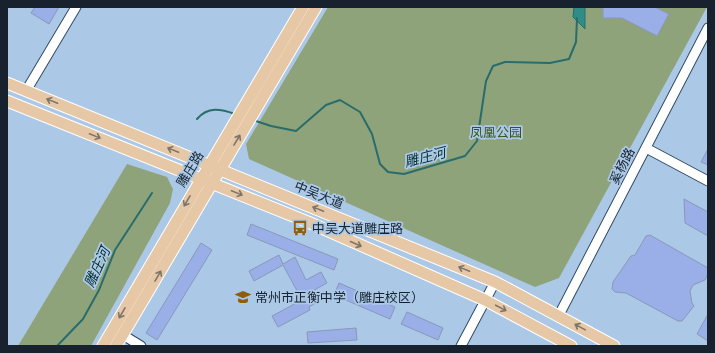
<svg xmlns="http://www.w3.org/2000/svg" width="715" height="353" font-family="'Roboto Condensed','Noto Sans SC',sans-serif">
<style>
.green{fill:#8fa37b}
.water{fill:#308c87;stroke:#286c6c}
.lines{fill:none;stroke-linecap:round;stroke-linejoin:round}
.stream{stroke:#286c6c;stroke-width:2}
.building{fill:#9aaee7;stroke:#8b97b9}
.minor-casing{stroke:#324b64;stroke-width:11}
.major-casing{stroke:#fff;stroke-width:13}
.minor{stroke:#fff;stroke-width:9}
.major{stroke:#e6c8a6;stroke-width:11}
.oneway{stroke:#7e756a}
.labels{text-anchor:middle;dominant-baseline:central;stroke-width:3.5;stroke-linejoin:round;paint-order:stroke}
.park-label{font-size:13px;fill:#3a5417;stroke:#abc9e7}
.street-label{font-size:13px;fill:#17222e;stroke:#abc9e7}
.poi-label{font-size:13px;fill:#17222e;stroke:#abc9e7;text-anchor:start}
.water-label{font-size:14px;font-style:italic;fill:#04312f;stroke:#abc9e7}
</style>
<rect width="100%" height="100%" fill="#abc9e7"/>
<path class="green" d="M 328,7 L 707,7 L 559,278 L 535,287 L 249,159 L 246,144 Z
M 127,164 L 167,177 L 173,189 L 170,203 L 91,346 L 18,346 Z"/>
<path class="water" d="M 574,7 L 585,7 L 585,29 L 573,17 Z"/>
<g class="lines">
<path class="stream" d="M 197,119 C 208,106 221,109 235,114
M 253,120 L 271,126 L 296,131 L 326,105 L 340,100 L 360,112 L 372,134 L 380,164 L 388,172 L 404,174 L 465,156 L 477,141 L 486,81 L 493,66 L 505,62 L 550,63 L 569,59 L 576,42 L 577,18
M 57,346 L 83,319 L 99,290 L 115,250 L 152,193"/>
</g>
<path class="building" d="M 35,7 L 59,7 L 49,24 L 31,13 Z
M 603,7 L 655,7 L 669,14 L 657,36 L 622,18 L 603,18 Z
M 708,149 L 708,165 L 701,162 Z
M 684,199 L 708,212 L 708,236 L 685,223 Z
M 251,224 L 338,259 L 334,270 L 247,235 Z
M 650,235 L 708,268 L 708,274 L 705,280 L 693,285 L 690,291 L 692,303 L 694,306 L 682,321 L 678,321 L 626,293 L 615,292 L 612,289 L 613,282 L 631,256 L 635,255 L 646,236 Z
M 201,243 L 212,250 L 157,340 L 146,333 Z
M 279,255 L 283,264 L 295,257 L 306,280 L 321,272 L 327,283 L 309,293 L 314,304 L 309,307 L 310,310 L 278,327 L 272,316 L 302,300 L 283,265 L 254,281 L 249,271 Z
M 339,283 L 395,307 L 390,319 L 334,295 Z
M 407,312 L 443,328 L 438,340 L 401,324 Z
M 708,314 L 708,341 L 697,334 Z
M 356,328 L 357,340 L 308,343 L 307,332 Z"/>
<g class="lines">
<defs>
<path id="minor" d="M 26,91 L 76,7
M 646,148 L 708,181
M 559,315 L 708,28
M 123,335 L 141,346
M 461,346 L 495,282"/>
<path id="major" d="M 7,83 L 495,282 L 614,346
M 7,101 L 308,222 L 485,300 L 571,346
M 103,346 L 303,7
M 116,346 L 316,7"/>
</defs>
<use href="#minor" class="minor-casing"/>
<use href="#major" class="major-casing"/>
<use href="#minor" class="minor"/>
<use href="#major" class="major"/>
</g>
<defs><path id="oneway-shaft" d="M-6 0H5M1.5-3L5.5 0L1.5 3" fill="none" stroke-width="1.6" stroke-linecap="round" stroke-linejoin="round"/></defs>
<g class="oneway">
<use href="#oneway-shaft" transform="translate(52 101) rotate(-158)"/>
<use href="#oneway-shaft" transform="translate(95 136) rotate(22)"/>
<use href="#oneway-shaft" transform="translate(237 140) rotate(-59)"/>
<use href="#oneway-shaft" transform="translate(173 150) rotate(-158)"/>
<use href="#oneway-shaft" transform="translate(237 193) rotate(22)"/>
<use href="#oneway-shaft" transform="translate(187 201) rotate(120)"/>
<use href="#oneway-shaft" transform="translate(318 209) rotate(-158)"/>
<use href="#oneway-shaft" transform="translate(356 244) rotate(24)"/>
<use href="#oneway-shaft" transform="translate(464 269) rotate(-158)"/>
<use href="#oneway-shaft" transform="translate(158 276) rotate(-60)"/>
<use href="#oneway-shaft" transform="translate(501 308) rotate(28)"/>
<use href="#oneway-shaft" transform="translate(122 313) rotate(120)"/>
<use href="#oneway-shaft" transform="translate(580 327) rotate(-151)"/>
</g>
<defs>
<symbol id="bus-bare" viewBox="-9 -9 18 18"><path d="M-5-6H5V4H4V6H2V4H-2V6H-4V4H-5ZM-3.5-4V0h7V-4ZM-3.5 1.2v1.5H-2V1.2ZM2 1.2v1.5H3.5V1.2Z" fill="#905c0e" stroke="#abc9e7" stroke-width="2.5" paint-order="stroke"/></symbol>
<symbol id="school-bare" viewBox="-9 -9 18 18"><path d="M0-5L7-2L0 1L-7-2ZM-4 1L0 2.5L4 1V4Q0 6-4 4Z" fill="#905c0e" stroke="#abc9e7" stroke-width="2.5" paint-order="stroke"/></symbol>
</defs>
<g fill-rule="evenodd">
<use href="#bus-bare" x="289" y="217" width="22" height="22"/>
<use href="#school-bare" x="232" y="286" width="22" height="22"/>
</g>
<g class="labels">
<g class="park-label">
<text x="496" y="132">凤凰公园</text>
</g>
<g class="street-label">
<text transform="translate(622 166) rotate(-63)">奚杨路</text>
<text transform="translate(190 169) rotate(-59)">雕庄路</text>
<text transform="translate(319 195) rotate(22)">中吴大道</text>
</g>
<g class="poi-label">
<text x="312" y="228">中吴大道雕庄路</text>
<text x="255" y="297">常州市正衡中学（雕庄校区）</text>
</g>
<g class="water-label">
<text transform="translate(425 157) rotate(-14)">雕庄河</text>
<text transform="translate(97 267) rotate(-66)">雕庄河</text>
</g>
</g>
<rect width="715" height="353" fill="none" stroke="#17222e" stroke-width="16"/>
</svg>
